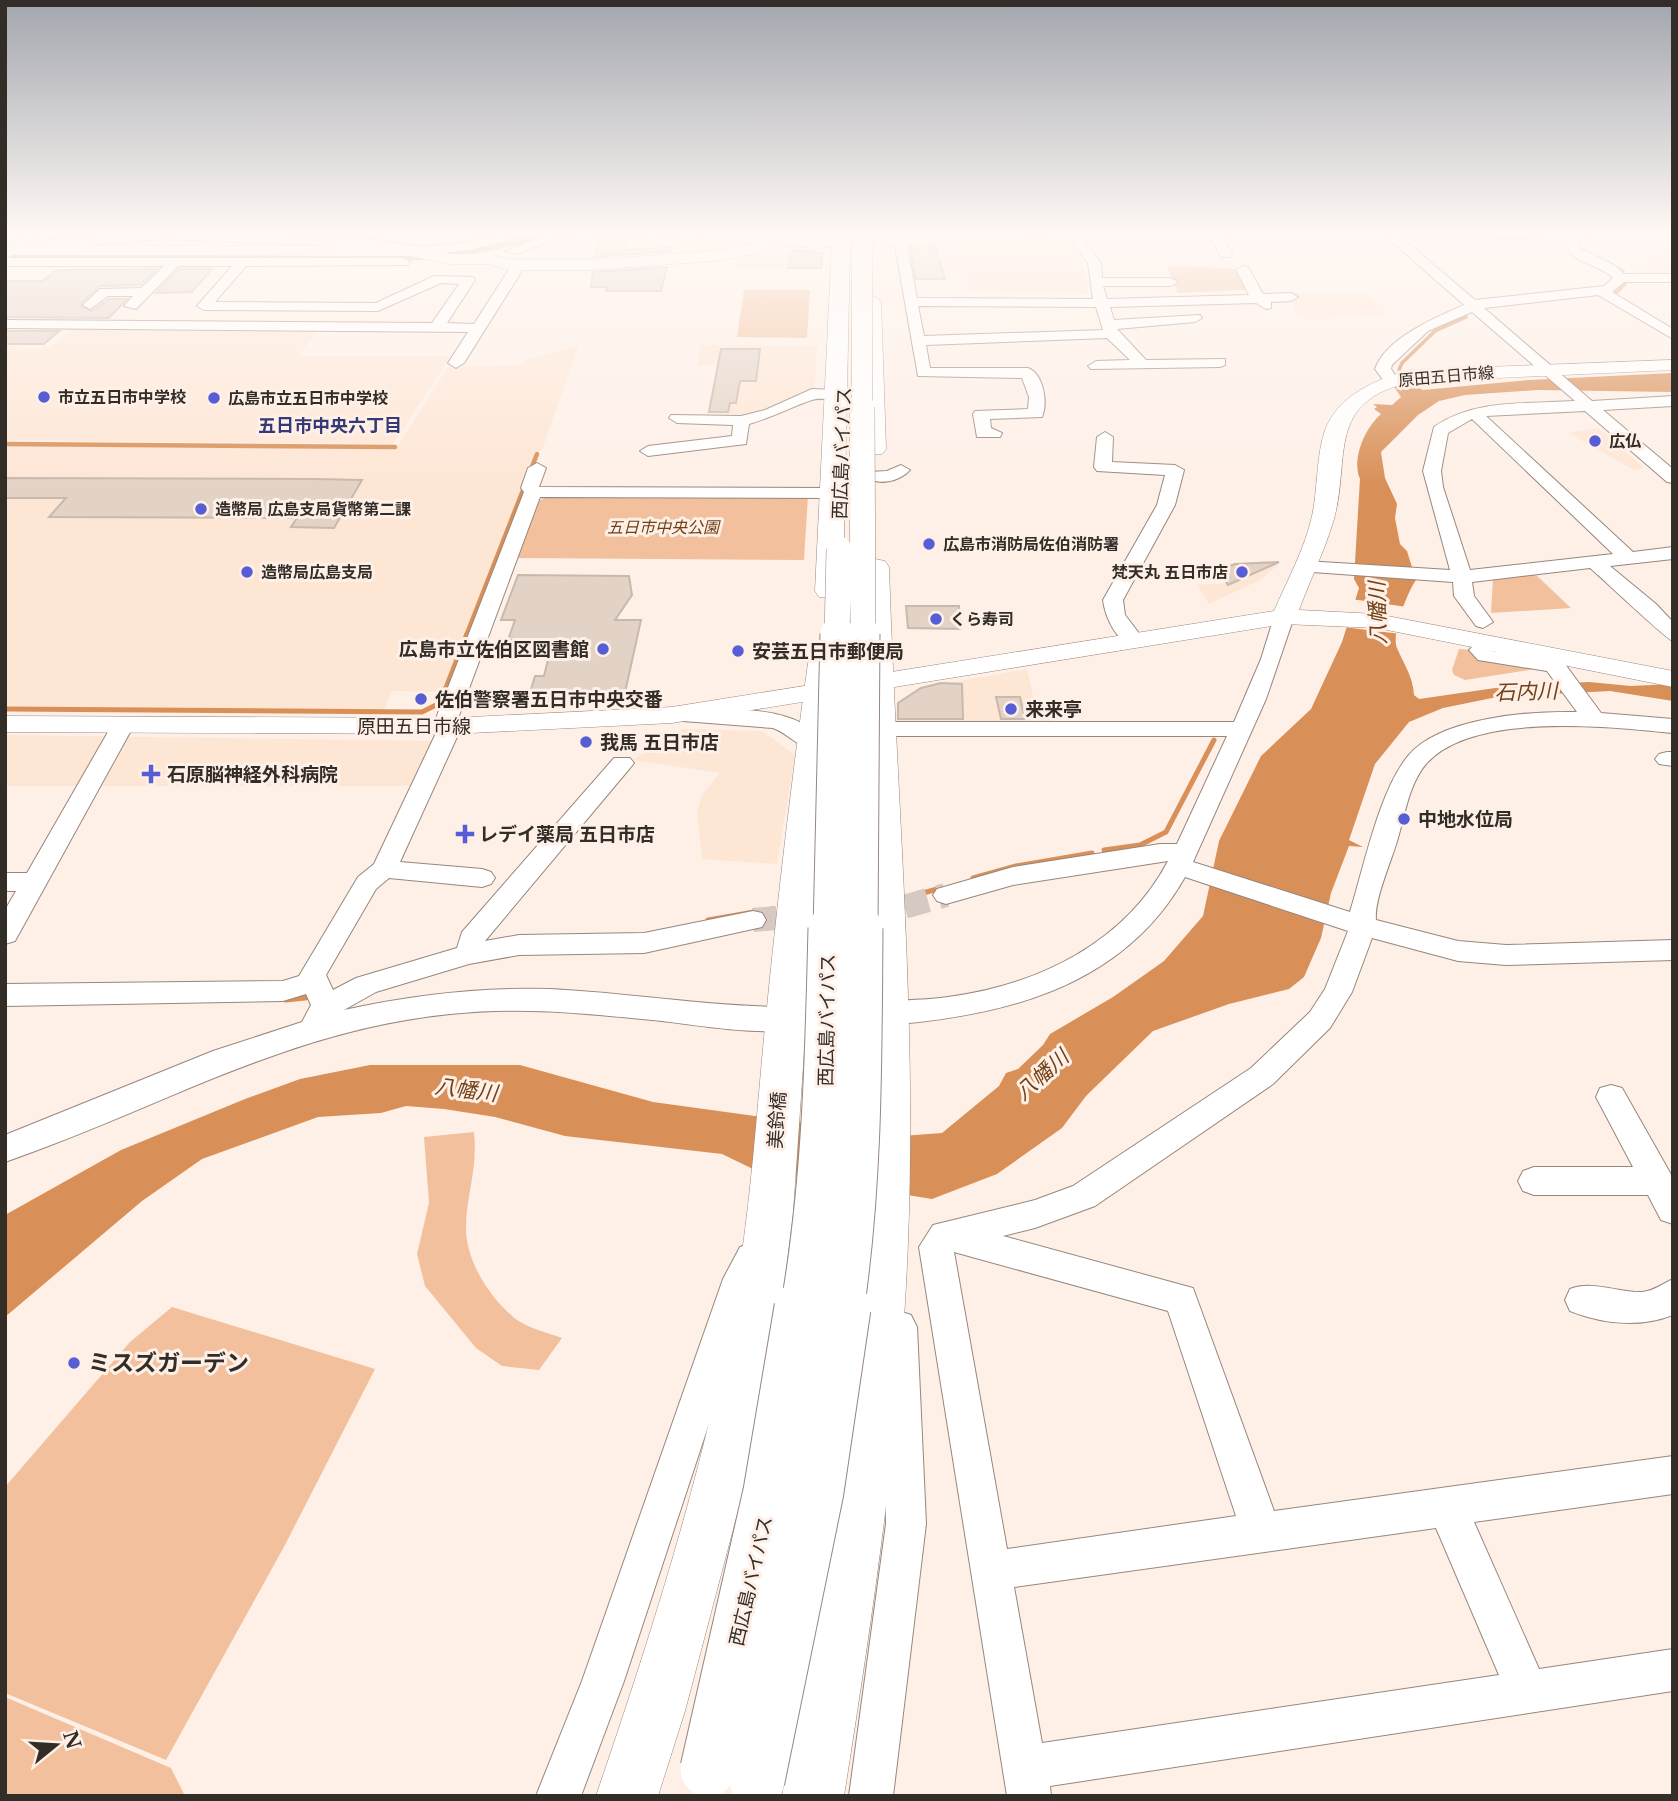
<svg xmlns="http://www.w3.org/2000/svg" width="1678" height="1801" font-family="'Libre Baskerville','Noto Sans JP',serif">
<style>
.built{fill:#fee6d5}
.green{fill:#f2c09c}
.water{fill:#d99058}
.pier{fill:#fef0e7}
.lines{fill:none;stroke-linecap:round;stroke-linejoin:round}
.stream-far3{stroke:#d99058;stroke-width:3.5}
.stream-far2{stroke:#d99058;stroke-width:4.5}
.stream-far1{stroke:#d99058;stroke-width:5}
.stream{stroke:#d99058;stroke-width:7}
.river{fill:#d99058;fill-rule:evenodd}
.building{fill:#e3d3c7;stroke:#c9b9ad;stroke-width:2}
.minor-tunnel{stroke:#d5c9c1;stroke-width:24;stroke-dasharray:24 11;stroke-linecap:butt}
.minor-casing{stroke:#97877d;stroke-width:2}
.major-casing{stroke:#97877d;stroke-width:1}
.highway-casing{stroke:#97877d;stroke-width:1}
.minor{fill:#fff;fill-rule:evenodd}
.major{fill:#fff;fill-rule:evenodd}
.highway{fill:#fff;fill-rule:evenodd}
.highway-bridge-far4-casing{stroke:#97877d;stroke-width:21;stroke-linecap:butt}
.highway-bridge-far3-casing{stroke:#97877d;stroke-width:26;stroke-linecap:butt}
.highway-bridge-far2-casing{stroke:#97877d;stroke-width:35;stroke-linecap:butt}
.highway-bridge-far1-casing{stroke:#97877d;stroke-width:45;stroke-linecap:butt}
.highway-bridge-casing{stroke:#97877d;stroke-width:57;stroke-linecap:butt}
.highway-bridge-far4{stroke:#fff;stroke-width:20}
.highway-bridge-far3{stroke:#fff;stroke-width:25}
.highway-bridge-far2{stroke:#fff;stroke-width:33}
.highway-bridge-far1{stroke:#fff;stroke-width:43}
.highway-bridge{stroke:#fff;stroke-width:55}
.poi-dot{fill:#575dd4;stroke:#fef0e7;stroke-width:2.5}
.labels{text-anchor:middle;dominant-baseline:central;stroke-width:6;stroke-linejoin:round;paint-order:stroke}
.far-street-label{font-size:16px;fill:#332d28;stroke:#fef0e7}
.far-poi-label{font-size:16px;font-weight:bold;fill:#332d28;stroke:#fef0e7;text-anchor:start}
.far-park-label{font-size:16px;font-style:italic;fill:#704016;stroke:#fef0e7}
.far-neighbourhood-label{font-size:18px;font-weight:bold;fill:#353a76;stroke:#fef0e7}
.street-label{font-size:19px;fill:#332d28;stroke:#fef0e7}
.poi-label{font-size:19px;font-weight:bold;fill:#332d28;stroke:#fef0e7;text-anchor:start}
.water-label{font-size:21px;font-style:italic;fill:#724118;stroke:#fef0e7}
.near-poi-label{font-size:23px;font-weight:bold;fill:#332d28;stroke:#fef0e7;text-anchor:start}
</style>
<rect width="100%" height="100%" fill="#fef0e7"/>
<path class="built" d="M 593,232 L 726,243 L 729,252 L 680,258 L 676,245 L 587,250 Z
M 1025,240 L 1066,241 L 1084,261 L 1088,294 L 970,291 L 966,279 L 911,280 L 906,258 L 960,256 L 958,249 L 963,249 L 962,243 L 1024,244 Z
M 1673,243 L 1673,277 L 1640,277 L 1631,269 Z
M 810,249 L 823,253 L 821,268 L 736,268 L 736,261 L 732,259 L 745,255 Z
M 1291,293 L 1365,293 L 1390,313 L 1309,320 L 1295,312 Z
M 75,326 L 318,328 L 299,356 L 451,356 L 393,444 L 5,440 L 5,346 L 17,346 L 14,349 L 51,348 Z
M 579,345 L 542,450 L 536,453 L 442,692 L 392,691 L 384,710 L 5,708 L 5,445 L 396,448 L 449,366 L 519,365 L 530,359 Z
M 701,345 L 817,345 L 815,389 L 751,415 L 707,413 L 717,365 L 697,365 Z
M 1598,428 L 1644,468 L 1634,470 L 1568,433 Z
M 1274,562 L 1278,565 L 1260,580 L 1209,604 L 1197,585 L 1227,583 L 1217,564 Z
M 1027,669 L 1035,705 L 1053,704 L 1059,725 L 894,723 L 897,704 L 920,688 Z
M 683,729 L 762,731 L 795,755 L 777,864 L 702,859 L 697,813 L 702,795 L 720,773 L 632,760 Z
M 5,735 L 434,741 L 413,786 L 5,786 Z"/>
<path class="green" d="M 1184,266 L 1239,269 L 1247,290 L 1178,293 L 1167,267 Z
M 744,290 L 810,290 L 807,338 L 737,337 Z
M 808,495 L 804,560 L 518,558 L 539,501 L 548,496 Z
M 1535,574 L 1571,608 L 1491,613 L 1493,578 Z
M 1459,649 L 1474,650 L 1535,669 L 1465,680 L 1454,675 L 1452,670 Z
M 474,1132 C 478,1171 466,1194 466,1228 C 466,1262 491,1300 517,1320 C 529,1328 548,1333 562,1338 L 539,1370 L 502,1366 L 476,1348 L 425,1286 L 417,1254 L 429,1203 L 424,1137 Z
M 172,1307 L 375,1369 L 285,1545 L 166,1760 L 5,1693 L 5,1487 L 130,1342 Z
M 5,1697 L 171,1768 L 185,1796 L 5,1796 Z"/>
<path class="water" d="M 5,253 L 410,257 L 5,259 Z
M 1673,373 L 1673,392 L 1537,390 L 1465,395 L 1439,401 L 1418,415 L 1381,452 L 1385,478 L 1397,504 L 1395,518 L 1400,544 L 1407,551 L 1416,580 C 1407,593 1391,634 1397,648 C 1404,665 1413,676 1414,695 L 1419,699 L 1516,685 L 1589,682 L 1631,686 L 1673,684 L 1673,701 L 1610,691 L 1497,697 L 1443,708 L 1409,722 L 1375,764 L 1349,840 L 1363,847 L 1349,846 L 1331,893 L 1321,938 L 1304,977 L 1289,989 L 1229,1004 L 1153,1031 L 1086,1096 L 1062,1128 L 997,1174 L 932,1199 L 755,1170 L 722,1154 L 565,1136 L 495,1117 L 444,1109 L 406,1106 L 381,1113 L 318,1117 L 202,1159 L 142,1201 L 5,1317 L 5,1215 L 121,1150 L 245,1099 L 300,1079 L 370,1065 L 520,1065 L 653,1102 L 902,1136 L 942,1133 L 999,1086 L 1006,1073 L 1018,1069 L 1043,1045 L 1050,1034 L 1113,997 L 1164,961 L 1203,916 L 1219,841 L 1261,756 L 1311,709 L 1342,642 L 1359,588 L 1354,579 L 1360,479 C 1351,458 1366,427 1381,414 L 1374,409 L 1377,407 L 1373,404 L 1392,405 L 1401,397 L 1393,385 L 1405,380 L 1423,390 L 1529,380 Z"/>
<path class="pier" d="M 1351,599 L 1407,607 L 1401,634 L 1343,627 Z"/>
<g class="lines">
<path class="stream-far3" d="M 1610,265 L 1623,271
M 1605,294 L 1617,292 L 1625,284
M 1404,380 L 1399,370 L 1402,363 L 1435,331 L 1466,317"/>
<path class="stream-far2" d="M 5,444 L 395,447
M 530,472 L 537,454
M 466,636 L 525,485"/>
<path class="stream-far1" d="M 5,709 L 422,712 L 440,703 L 467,634
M 1104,850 L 1140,845 L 1166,832 L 1214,740
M 973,878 L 1016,866 L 1092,853
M 913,896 L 937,889
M 708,920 L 772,909"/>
<path class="stream" d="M 286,999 L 305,997"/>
<path class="river" d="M 526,232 L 557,232 L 554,236 C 489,254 425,262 357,263 L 348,257 L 357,251 L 453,246 Z"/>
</g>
<path class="building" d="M 625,242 L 624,250 L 672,247 L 671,251 L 595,257 L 597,243 Z
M 935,245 L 945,279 L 916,279 L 910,246 Z
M 793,250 L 823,253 L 821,268 L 788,268 Z
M 667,267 L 661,291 L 606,291 L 607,287 L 591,287 L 593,272 Z
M 157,269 L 140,285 L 100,286 L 81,303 L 82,307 L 92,311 L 109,299 L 127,299 L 109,318 L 5,317 L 5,281 L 43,281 L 57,270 Z
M 179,269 L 212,269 L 192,292 L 156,293 Z
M 5,331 L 59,331 L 44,344 L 5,344 Z
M 721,349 L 760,349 L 756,381 L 740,381 L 736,403 L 730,403 L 728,412 L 709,412 Z
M 5,478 L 315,479 L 362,480 L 334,528 L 291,527 L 297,518 L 49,517 L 66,498 L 5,498 Z
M 1279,562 L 1228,585 L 1219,570 L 1235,564 Z
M 518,575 L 629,576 L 632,595 L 615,620 L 641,620 L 624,697 L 615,698 L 614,701 L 606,701 L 604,704 L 527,703 L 535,676 L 544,676 L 553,640 L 508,640 L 515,620 L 501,620 Z
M 906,606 L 959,606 L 960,629 L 908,628 Z
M 941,683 L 962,684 L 963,719 L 898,719 L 898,703 L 921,688 Z
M 996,697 L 1020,697 L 1025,719 L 1001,719 Z"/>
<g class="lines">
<path class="minor-tunnel" d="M 870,911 L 900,908 L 946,895
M 753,920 L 811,915"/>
<defs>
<path id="minor" d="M 28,232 L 43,232 L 8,258 L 403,258 L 410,262 L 408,265 L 246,266 L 215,302 L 376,303 L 434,276 L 473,277 L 475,280 L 447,323 L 474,324 L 513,263 L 525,266 L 464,363 L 456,368 L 448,363 L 468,332 L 5,328 L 5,320 L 432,323 L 459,284 L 441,283 L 378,311 L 204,310 L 197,306 L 232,266 L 178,266 L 136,309 L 124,306 L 133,296 L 108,296 L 90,309 L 83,305 L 100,289 L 141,288 L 164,266 L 5,266 L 5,249 Z
M 149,232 L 368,239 L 424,247 L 470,242 L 512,232 L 535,232 L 470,250 L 424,255 L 368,247 L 163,239 L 49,248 L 43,244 L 49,240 Z
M 556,232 L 576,232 L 516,254 L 505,251 Z
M 1064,232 L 1077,232 L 1101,263 L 1102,278 L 1171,278 L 1178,282 L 1171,286 L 1103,286 L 1107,299 L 1249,295 L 1236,270 L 1243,266 L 1248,267 L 1263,294 L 1291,293 L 1298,297 L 1291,301 L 1271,302 L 1271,308 L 1266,309 L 1256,303 L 1110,307 L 1114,320 L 1200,315 L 1202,318 L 1195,322 L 1117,329 L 1146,360 L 1225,359 L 1225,365 L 1220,367 L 1091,369 L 1088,366 L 1096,361 L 1130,360 L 1107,338 L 926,345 L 930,368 L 1028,368 C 1044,374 1048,404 1042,417 L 990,419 L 991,428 L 1002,433 L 1000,437 L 977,437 L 973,414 L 975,411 L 1028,409 L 1029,397 L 1022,378 L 918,376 L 894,240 L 900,236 L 906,240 L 917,298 L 1093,299 L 1088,263 ZM 918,306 L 1096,307 L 1103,330 L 924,336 Z
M 1211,232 L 1219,232 L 1232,254 L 1231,257 L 1221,257 L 1209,235 Z
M 1381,232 L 1395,232 L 1475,300 L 1604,286 L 1613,278 C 1599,263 1568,265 1566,240 L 1404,236 L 1398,232 L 1593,232 L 1579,240 L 1580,248 L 1614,265 L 1624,274 L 1673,274 L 1673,282 L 1624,282 L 1612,292 L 1673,329 L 1673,339 L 1598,295 L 1484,308 L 1592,401 L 1673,396 L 1673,406 L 1603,410 L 1673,469 L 1673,483 L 1667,482 L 1585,411 L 1486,416 L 1633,552 L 1673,547 L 1673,559 L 1610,566 L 1656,604 L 1673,622 L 1673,641 C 1667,640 1602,578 1590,568 L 1472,582 L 1474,596 L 1493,622 L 1483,628 L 1476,626 L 1454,596 L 1453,582 L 1298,571 L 1295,567 L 1305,561 L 1450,570 L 1423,471 L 1434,427 C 1474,399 1526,404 1575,401 L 1472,312 L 1428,331 L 1392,365 L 1391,369 L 1399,381 L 1396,384 L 1386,384 L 1375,369 C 1386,338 1436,317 1464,305 ZM 1472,419 L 1613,554 L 1470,570 L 1443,487 L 1441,471 L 1448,433 Z
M 812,389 L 836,390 L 844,395 C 835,404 823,396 812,400 C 791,407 771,418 749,424 L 746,444 L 648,456 L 640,451 L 648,446 L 732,436 L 733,425 L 677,423 L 669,418 L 671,415 L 741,416 L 765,410 Z
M 1105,432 L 1113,437 L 1112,462 L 1175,465 L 1184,470 L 1175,505 L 1123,600 L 1125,615 L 1145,641 L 1135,647 C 1117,643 1105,617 1103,600 L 1157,505 L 1165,475 L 1097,471 L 1094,467 L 1097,437 Z
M 537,463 L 546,468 L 539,487 L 832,488 L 841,493 L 832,498 L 540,497 L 457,721 L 462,726 L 400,862 L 482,869 L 491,872 L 495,878 L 491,884 L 482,887 L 389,878 L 376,889 L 326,975 L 333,990 L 356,978 L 457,948 L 462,932 L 614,758 L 630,758 L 634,763 L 630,768 L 485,941 L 519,935 L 644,933 L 753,911 L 762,913 L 766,920 L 762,927 L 644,953 L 519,955 L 469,964 L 376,992 L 344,1010 C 412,995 480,987 550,989 C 633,993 715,1008 799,1007 L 809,1010 L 813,1018 L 809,1026 C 769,1038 704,1026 662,1021 C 591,1014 522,1006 450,1014 C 284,1031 159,1109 5,1162 L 5,1135 L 213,1051 L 302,1022 L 311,1005 L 306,994 L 283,1001 L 5,1006 L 5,984 L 283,981 L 299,976 L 358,877 L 374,864 L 437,731 L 433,726 L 524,492 L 521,488 L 528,468 Z
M 901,465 L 910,470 C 900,481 878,487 866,476 L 869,472 L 887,471 Z
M 1284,611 L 1294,617 L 1266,699 L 1193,862 L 1350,912 C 1364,867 1379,791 1408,756 C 1440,717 1531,711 1577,712 L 1547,671 L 1478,660 L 1469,650 L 1473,646 L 1480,644 L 1492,651 L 1554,659 L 1562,660 L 1601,713 L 1673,719 L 1673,733 C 1610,727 1472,711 1426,764 C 1409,784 1405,814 1398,838 C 1392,860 1374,899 1376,920 L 1458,941 L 1506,945 L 1673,940 L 1673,960 L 1506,965 L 1458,961 L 1372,938 L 1352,992 L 1330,1028 L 1273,1084 L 1095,1206 L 1035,1228 L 1003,1236 L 1193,1288 L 1274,1511 L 1673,1456 L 1673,1494 L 1474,1522 L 1539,1669 L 1673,1649 L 1673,1691 L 1050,1786 L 1051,1796 L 1007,1796 L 919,1247 L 933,1225 L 1035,1200 L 1073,1186 L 1251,1068 L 1310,1012 L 1325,989 L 1348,931 L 1185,877 C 1120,992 995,1018 873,1026 L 863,1023 L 859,1015 L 863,1007 C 889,999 921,1001 948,997 C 1038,985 1125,943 1168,861 L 1013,885 L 946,904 L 937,901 L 933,895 L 937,889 L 1013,867 L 1160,844 L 1177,844 L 1227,736 L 878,736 L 867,729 L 878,722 L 1234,722 L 1261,659 L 1274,617 ZM 954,1252 L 1168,1311 L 1236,1516 L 1007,1549 ZM 1436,1528 L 1499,1675 L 1042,1743 L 1014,1587 Z
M 678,708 C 724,711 797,701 827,745 L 823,750 C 805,755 790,734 773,728 L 670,720 L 667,715 L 670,710 Z
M 123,718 L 134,725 L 15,941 L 5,944 L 5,910 L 16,891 L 5,891 L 5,873 L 27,873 L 112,725 Z
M 1667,752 L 1673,752 L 1673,766 L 1659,764 L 1655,759 L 1659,754 Z
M 1611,1085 L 1622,1088 L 1673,1178 L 1673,1224 L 1661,1220 L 1648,1195 L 1534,1195 L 1523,1191 L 1518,1181 L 1523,1171 L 1534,1167 L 1633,1167 L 1596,1097 L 1600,1088 Z
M 752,1243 L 764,1247 L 769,1258 L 755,1284 L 624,1681 L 581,1796 L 536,1796 L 582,1681 L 723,1279 L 740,1247 Z
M 1673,1279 L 1673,1315 C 1639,1328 1603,1324 1570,1311 L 1565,1300 L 1570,1289 C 1593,1280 1618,1293 1642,1292 C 1654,1291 1662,1284 1673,1279 Z
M 899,1311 L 911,1315 L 917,1327 L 926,1524 L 893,1796 L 849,1796 L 886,1524 L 881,1327 L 887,1315 Z"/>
<path id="major" d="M 653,232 L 728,232 L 815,238 L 954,232 L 1293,232 L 1286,236 L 973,240 L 815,248 L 770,244 L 760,253 L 713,261 L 591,270 L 510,270 L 489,264 L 450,264 L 410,256 L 5,255 L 5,245 L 410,246 L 450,254 L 490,254 L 511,260 L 591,260 L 713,251 L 754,243 L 660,236 Z
M 1673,360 L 1673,370 L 1411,382 C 1325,402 1351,456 1334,519 C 1325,550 1310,580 1299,610 L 1377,614 L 1673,671 L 1673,687 L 1377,628 L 1284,624 L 672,723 L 451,734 L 5,732 L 5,716 L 451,718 L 672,707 L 1274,611 C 1287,581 1305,548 1312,516 C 1318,489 1316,456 1325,430 C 1338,395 1378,378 1411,370 Z"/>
<path id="highway" d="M 829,232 L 847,232 L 850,243 L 843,591 L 839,597 L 819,597 L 815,591 L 832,243 Z
M 871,295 L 881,301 L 886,449 L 882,454 L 866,454 L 862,449 L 861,301 Z
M 875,559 L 885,561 L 889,567 C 896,792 917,1017 908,1242 C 901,1428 873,1612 844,1796 L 782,1796 C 815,1613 849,1429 862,1243 C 877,1018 862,792 861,567 L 865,561 Z
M 823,654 L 834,657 L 838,663 L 819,833 L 793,1213 L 781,1310 L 754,1450 L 685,1711 L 658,1796 L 596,1796 C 649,1641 704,1471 733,1309 C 750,1216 756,1121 765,1027 C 777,905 791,784 808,663 L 812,657 Z"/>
</defs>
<use href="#minor" class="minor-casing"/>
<use href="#major" class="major-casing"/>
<use href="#highway" class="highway-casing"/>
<use href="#minor" class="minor"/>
<use href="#major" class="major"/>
<use href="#highway" class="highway"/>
<defs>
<path id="highway-bridge-far4" d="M 862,232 L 862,409"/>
<path id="highway-bridge-far3" d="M 862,407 L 863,636
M 837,636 L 839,549"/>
<path id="highway-bridge-far2" d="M 830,930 L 837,634
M 861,930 L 863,634"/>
<path id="highway-bridge-far1" d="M 802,1310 C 824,1184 827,1056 830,928
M 842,1310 C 861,1184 860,1055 861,928"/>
<path id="highway-bridge" d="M 708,1769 L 771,1492 L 802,1308
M 757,1780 L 816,1491 L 843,1308"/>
</defs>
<use href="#highway-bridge-far4" class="highway-bridge-far4-casing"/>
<use href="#highway-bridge-far3" class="highway-bridge-far3-casing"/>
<use href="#highway-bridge-far2" class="highway-bridge-far2-casing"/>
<use href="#highway-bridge-far1" class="highway-bridge-far1-casing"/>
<use href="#highway-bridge" class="highway-bridge-casing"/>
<use href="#highway-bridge-far4" class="highway-bridge-far4"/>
<use href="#highway-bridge-far3" class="highway-bridge-far3"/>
<use href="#highway-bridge-far2" class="highway-bridge-far2"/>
<use href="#highway-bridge-far1" class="highway-bridge-far1"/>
<use href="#highway-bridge" class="highway-bridge"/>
</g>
<linearGradient id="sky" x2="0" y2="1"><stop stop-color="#a2a6ae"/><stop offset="0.48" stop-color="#fff8f4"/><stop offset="1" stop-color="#fff8f4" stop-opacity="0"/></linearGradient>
<rect width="1678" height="484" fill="url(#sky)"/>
<g class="poi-dot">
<circle cx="44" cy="397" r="7"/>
<circle cx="214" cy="398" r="7"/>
<circle cx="1595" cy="441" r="7"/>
<circle cx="201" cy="509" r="7"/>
<circle cx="929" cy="544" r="7"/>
<circle cx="247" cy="572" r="7"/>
<circle cx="1242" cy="572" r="7"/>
<circle cx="936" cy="619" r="7"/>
<circle cx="603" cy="649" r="7"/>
<circle cx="738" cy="651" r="7"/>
<circle cx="421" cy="699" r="7"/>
<circle cx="1011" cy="709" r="7"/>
<circle cx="586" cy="742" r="7"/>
<path d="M147.5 763.5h7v7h7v7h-7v7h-7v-7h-7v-7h7z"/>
<circle cx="1404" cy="819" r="7"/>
<path d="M461.5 823.5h7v7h7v7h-7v7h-7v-7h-7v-7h7z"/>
<circle cx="74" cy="1363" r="7"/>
</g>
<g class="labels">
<g class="far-street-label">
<text transform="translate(1446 376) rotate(-5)">原田五日市線</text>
</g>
<g class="far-poi-label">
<text x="58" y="397">市立五日市中学校</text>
<text x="228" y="398">広島市立五日市中学校</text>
<text x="1609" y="441">広仏</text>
<text x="215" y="509">造幣局 広島支局貨幣第二課</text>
<text x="943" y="544">広島市消防局佐伯消防署</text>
<text x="261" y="572">造幣局広島支局</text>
<text x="1228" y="572" text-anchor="end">梵天丸 五日市店</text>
<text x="950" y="619">くら寿司</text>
</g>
<g class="far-park-label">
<text x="663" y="527">五日市中央公園</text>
</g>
<g class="far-neighbourhood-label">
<text x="330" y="426">五日市中央六丁目</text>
</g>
<g class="street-label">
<text transform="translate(842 453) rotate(-88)">西広島バイパス</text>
<text x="414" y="726">原田五日市線</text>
<text transform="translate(827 1020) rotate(-89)">西広島バイパス</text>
<text transform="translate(777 1120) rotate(-86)">美鈴橋</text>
<text transform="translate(751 1581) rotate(-77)">西広島バイパス</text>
</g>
<g class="poi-label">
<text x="589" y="649" text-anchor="end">広島市立佐伯区図書館</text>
<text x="752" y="651">安芸五日市郵便局</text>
<text x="435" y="699">佐伯警察署五日市中央交番</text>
<text x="1025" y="709">来来亭</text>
<text x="600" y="742">我馬 五日市店</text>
<text x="167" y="774">石原脳神経外科病院</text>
<text x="1418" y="819">中地水位局</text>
<text x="479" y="834">レデイ薬局 五日市店</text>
</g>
<g class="water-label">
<text transform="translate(1378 613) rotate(-92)">八幡川</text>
<text transform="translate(1526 692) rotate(-2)">石内川</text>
<text transform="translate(1042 1075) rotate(-42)">八幡川</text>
<text transform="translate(466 1090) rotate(7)">八幡川</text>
</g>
<g class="near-poi-label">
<text x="88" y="1363">ミスズガーデン</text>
</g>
</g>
<rect width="1678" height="1801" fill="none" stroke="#332d28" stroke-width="14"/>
<g transform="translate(56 1745) rotate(72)" stroke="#fef0e7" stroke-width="5" paint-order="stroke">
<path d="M0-5L12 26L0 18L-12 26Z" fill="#332d28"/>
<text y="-10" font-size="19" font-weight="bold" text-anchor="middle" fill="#332d28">N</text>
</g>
</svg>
